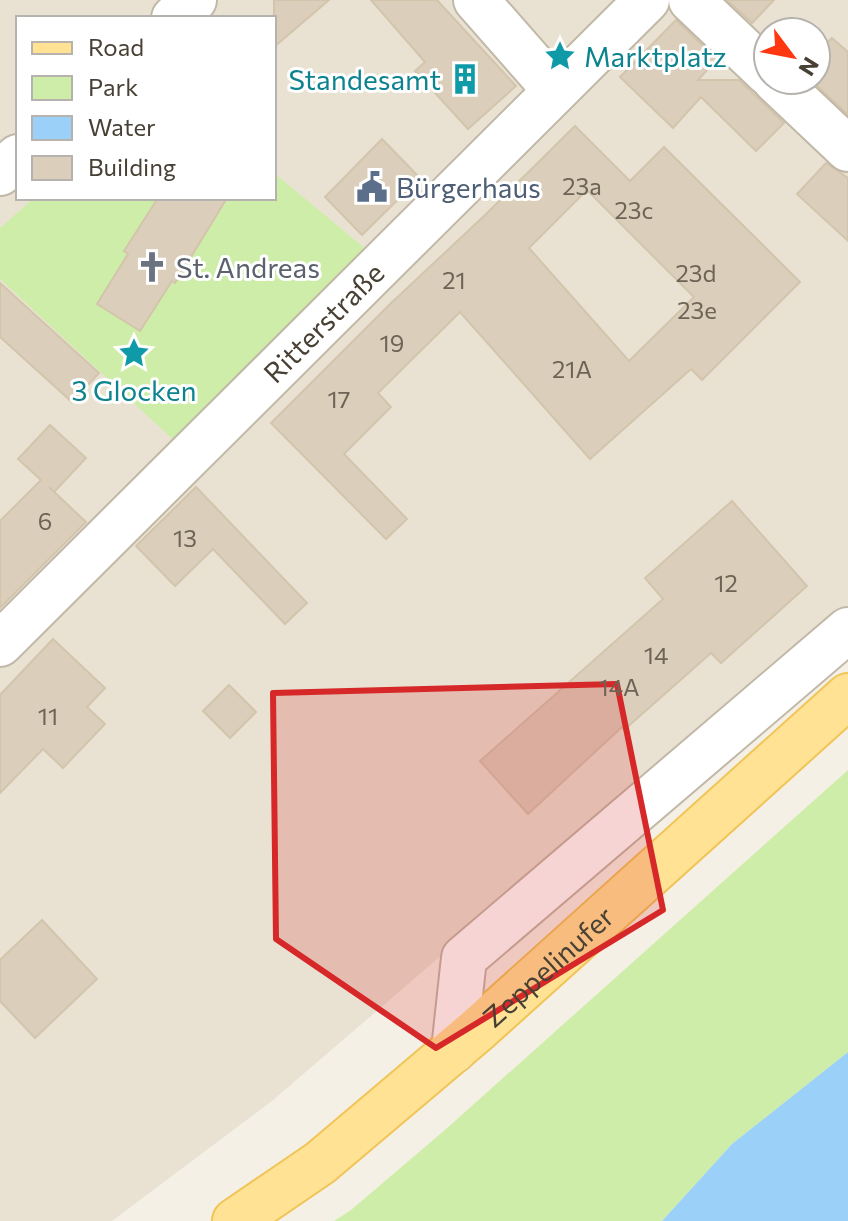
<svg xmlns="http://www.w3.org/2000/svg" width="848" height="1221" font-family="Commissioner,sans-serif">
<style>
.residential{fill:#e9e2d3;fill-rule:evenodd}
.green{fill:#ceeda9}
.water{fill:#9bd1f8}
.building{fill:#dbcfbc;stroke:#d3c4ac;stroke-width:2;fill-rule:evenodd}
.lines{fill:none;stroke-linecap:round;stroke-linejoin:round}
.minor-casing{stroke:#c1b8a7;stroke-width:48}
.major-casing{stroke:#f1c457;stroke-width:48}
.minor{stroke:#fff;stroke-width:44}
.major{stroke:#ffe294;stroke-width:44}
.marked{fill:#d62828;fill-opacity:0.2;stroke:#d62828;stroke-width:6;stroke-linejoin:round}
.labels{text-anchor:middle;dominant-baseline:central;stroke-width:6;stroke-linejoin:round;paint-order:stroke}
.number-label{font-size:24px;fill:#6d6456}
.culture-label{font-size:28px;fill:#0d838f;stroke:#fff;text-anchor:start}
.service-label{font-size:28px;fill:#4e5e75;stroke:#fff;text-anchor:start}
.worship-label{font-size:28px;fill:#5b616d;stroke:#fff;text-anchor:start}
.street-label{font-size:28px;fill:#484034;stroke:#fff}
</style>
<rect width="100%" height="100%" fill="#f5f0e5"/>
<path class="residential" d="M 0,0 L 848,0 L 848,606 L 272,1101 L 112,1221 L 0,1221 ZM 18,18 L 274,18 L 274,198 L 18,198 ZM 768,32 L 816,32 L 816,80 L 768,80 Z"/>
<path class="green" d="M 274,173 L 373,255 L 180,446 L 0,279 L 0,228 L 34,198 L 274,198 Z
M 848,770 L 848,1052 L 732,1144 L 662,1221 L 334,1221 L 351,1210 L 446,1129 Z"/>
<path class="water" d="M 848,1052 L 848,1221 L 662,1221 L 732,1144 Z"/>
<path class="building" d="M 274,0 L 329,0 L 274,47 Z
M 371,0 L 437,0 L 516,86 L 468,129 L 415,71 L 425,62 Z
M 727,0 L 774,0 L 752,23 Z
M 676,20 L 717,59 L 698,80 L 739,80 L 784,123 L 756,151 L 701,97 L 673,128 L 620,77 Z
M 832,38 L 848,52 L 848,115 L 811,80 L 816,80 L 816,55 Z
M 575,126 L 630,181 L 664,147 L 800,282 L 702,380 L 691,369 L 590,459 L 460,312 L 378,393 L 391,407 L 344,454 L 407,519 L 386,539 L 271,423 L 388,306 L 484,216 ZM 587,190 L 694,297 L 629,361 L 529,248 Z
M 382,139 L 420,178 L 362,235 L 325,197 Z
M 826,163 L 848,178 L 848,241 L 797,194 Z
M 158,198 L 227,198 L 175,283 L 172,281 L 140,331 L 97,304 L 128,254 L 124,251 Z
M 0,283 L 99,373 L 72,402 L 0,337 Z
M 50,425 L 86,458 L 54,492 L 49,487 L 86,522 L 0,608 L 0,521 L 41,480 L 18,459 Z
M 196,487 L 307,603 L 285,624 L 213,549 L 175,586 L 136,546 Z
M 732,501 L 807,586 L 721,663 L 711,653 L 624,730 L 622,727 L 528,814 L 480,761 L 663,599 L 645,578 Z
M 53,639 L 105,688 L 87,707 L 105,724 L 63,768 L 43,749 L 0,793 L 0,695 Z
M 229,685 L 256,712 L 230,738 L 203,711 Z
M 42,920 L 97,979 L 35,1038 L 0,1001 L 0,960 Z"/>
<g class="lines">
<defs>
<g id="minor">
<path d="M 476,0 L 555,90"/>
<path d="M 691,0 L 768,73"/>
<path d="M 174,18 L 194,0"/>
<path d="M 775,80 L 848,149"/>
<path d="M 0,173 L 18,157"/>
<path id="s1" d="M 0,644 L 647,0"/>
<path d="M 454,1050 L 464,958 L 848,630"/>
</g>
<g id="major">
<path id="s2" d="M 235,1221 L 320,1163 L 476,1031 L 848,696"/>
</g>
</defs>
<use href="#minor" class="minor-casing"/>
<use href="#major" class="major-casing"/>
<use href="#minor" class="minor"/>
<use href="#major" class="major"/>
</g>
<path class="marked" d="M 617,684 L 663,910 L 436,1048 L 276,939 L 273,693 Z"/>
<defs>
<symbol id="sight-bare" viewBox="-9 -9 18 18"><path d="M0-6L1.8-2.2L6-1.7L2.9 1.2L3.7 5.4L0 3.3L-3.7 5.4L-2.9 1.2L-6-1.7L-1.8-2.2Z" fill="#0f9aa8" stroke="#fff" stroke-width="2.5" paint-order="stroke"/></symbol>
<symbol id="building-bare" viewBox="-9 -9 18 18"><path d="M-4-6H4V6H1V3H-1V6H-4ZM-2.5-4.3h1.7v1.8h-1.7ZM.8-4.3h1.7v1.8H.8ZM-2.5-1h1.7V.8h-1.7ZM.8-1h1.7V.8H.8Z" fill="#0f9aa8" stroke="#fff" stroke-width="2.5" paint-order="stroke"/></symbol>
<symbol id="civic-bare" viewBox="-9 -9 18 18"><path d="M-.6-6.5H3V-4.5H.6V-3L4-1V1h2V6H-6V1h2V-1L-.6-3ZM-1.2 2.5V6h2.4V2.5Z" fill="#5c6f8a" stroke="#fff" stroke-width="2.5" paint-order="stroke"/></symbol>
<symbol id="church-bare" viewBox="-9 -9 18 18"><path d="M-1.2-6h2.4v3.5h3.3v2.4h-3.3V6h-2.4V-.1h-3.3v-2.4h3.3Z" fill="#6b7280" stroke="#fff" stroke-width="2.5" paint-order="stroke"/></symbol>
</defs>
<g fill-rule="evenodd">
<use href="#sight-bare" x="538" y="34" width="44" height="44"/>
<use href="#building-bare" x="443" y="57" width="44" height="44"/>
<use href="#civic-bare" x="350" y="165" width="44" height="44"/>
<use href="#church-bare" x="130" y="245" width="44" height="44"/>
<use href="#sight-bare" x="112" y="331" width="44" height="44"/>
</g>
<g class="labels">
<g class="number-label">
<text x="582" y="185">23a</text>
<text x="634" y="209">23c</text>
<text x="696" y="272">23d</text>
<text x="454" y="279">21</text>
<text x="697" y="309">23e</text>
<text x="392" y="342">19</text>
<text x="572" y="368">21A</text>
<text x="339" y="398">17</text>
<text x="45" y="520">6</text>
<text x="185" y="537">13</text>
<text x="726" y="582">12</text>
<text x="656" y="654">14</text>
<text x="619" y="686">14A</text>
<text x="48" y="715">11</text>
</g>
<g class="culture-label">
<text x="584" y="56">Marktplatz</text>
<text x="441" y="79" text-anchor="end">Standesamt</text>
<text x="134" y="390" text-anchor="middle">3 Glocken</text>
</g>
<g class="service-label">
<text x="396" y="187">Bürgerhaus</text>
</g>
<g class="worship-label">
<text x="176" y="267">St. Andreas</text>
</g>
<g class="street-label">
<text stroke="none"><textPath href="#s1" startOffset="456">Ritterstraße</textPath></text>
<text stroke="none"><textPath href="#s2" startOffset="404">Zeppelinufer</textPath></text>
</g>
</g>
<rect x="16" y="16" width="260" height="184" fill="#ffffff" stroke="#b6b3ae" stroke-width="2"/>
<rect x="32" y="42" width="40" height="12" fill="#ffe294" stroke="#b6b3ae" stroke-width="2"/>
<text x="88" y="56" font-size="24" fill="#484034">Road</text>
<rect x="32" y="76" width="40" height="24" fill="#ceeda9" stroke="#b6b3ae" stroke-width="2"/>
<text x="88" y="96" font-size="24" fill="#484034">Park</text>
<rect x="32" y="116" width="40" height="24" fill="#9bd1f8" stroke="#b6b3ae" stroke-width="2"/>
<text x="88" y="136" font-size="24" fill="#484034">Water</text>
<rect x="32" y="156" width="40" height="24" fill="#dbcfbc" stroke="#b6b3ae" stroke-width="2"/>
<text x="88" y="176" font-size="24" fill="#484034">Building</text>
<g transform="translate(792 56) rotate(122)"><circle r="38" fill="#ffffff" stroke="#b6b3ae" stroke-width="2"/>
<path d="M0-6L14 30L0 20L-14 30Z" fill="#ff3812"/>
<text y="-12" font-size="22" font-weight="bold" text-anchor="middle" fill="#484034">N</text>
</g>
</svg>
